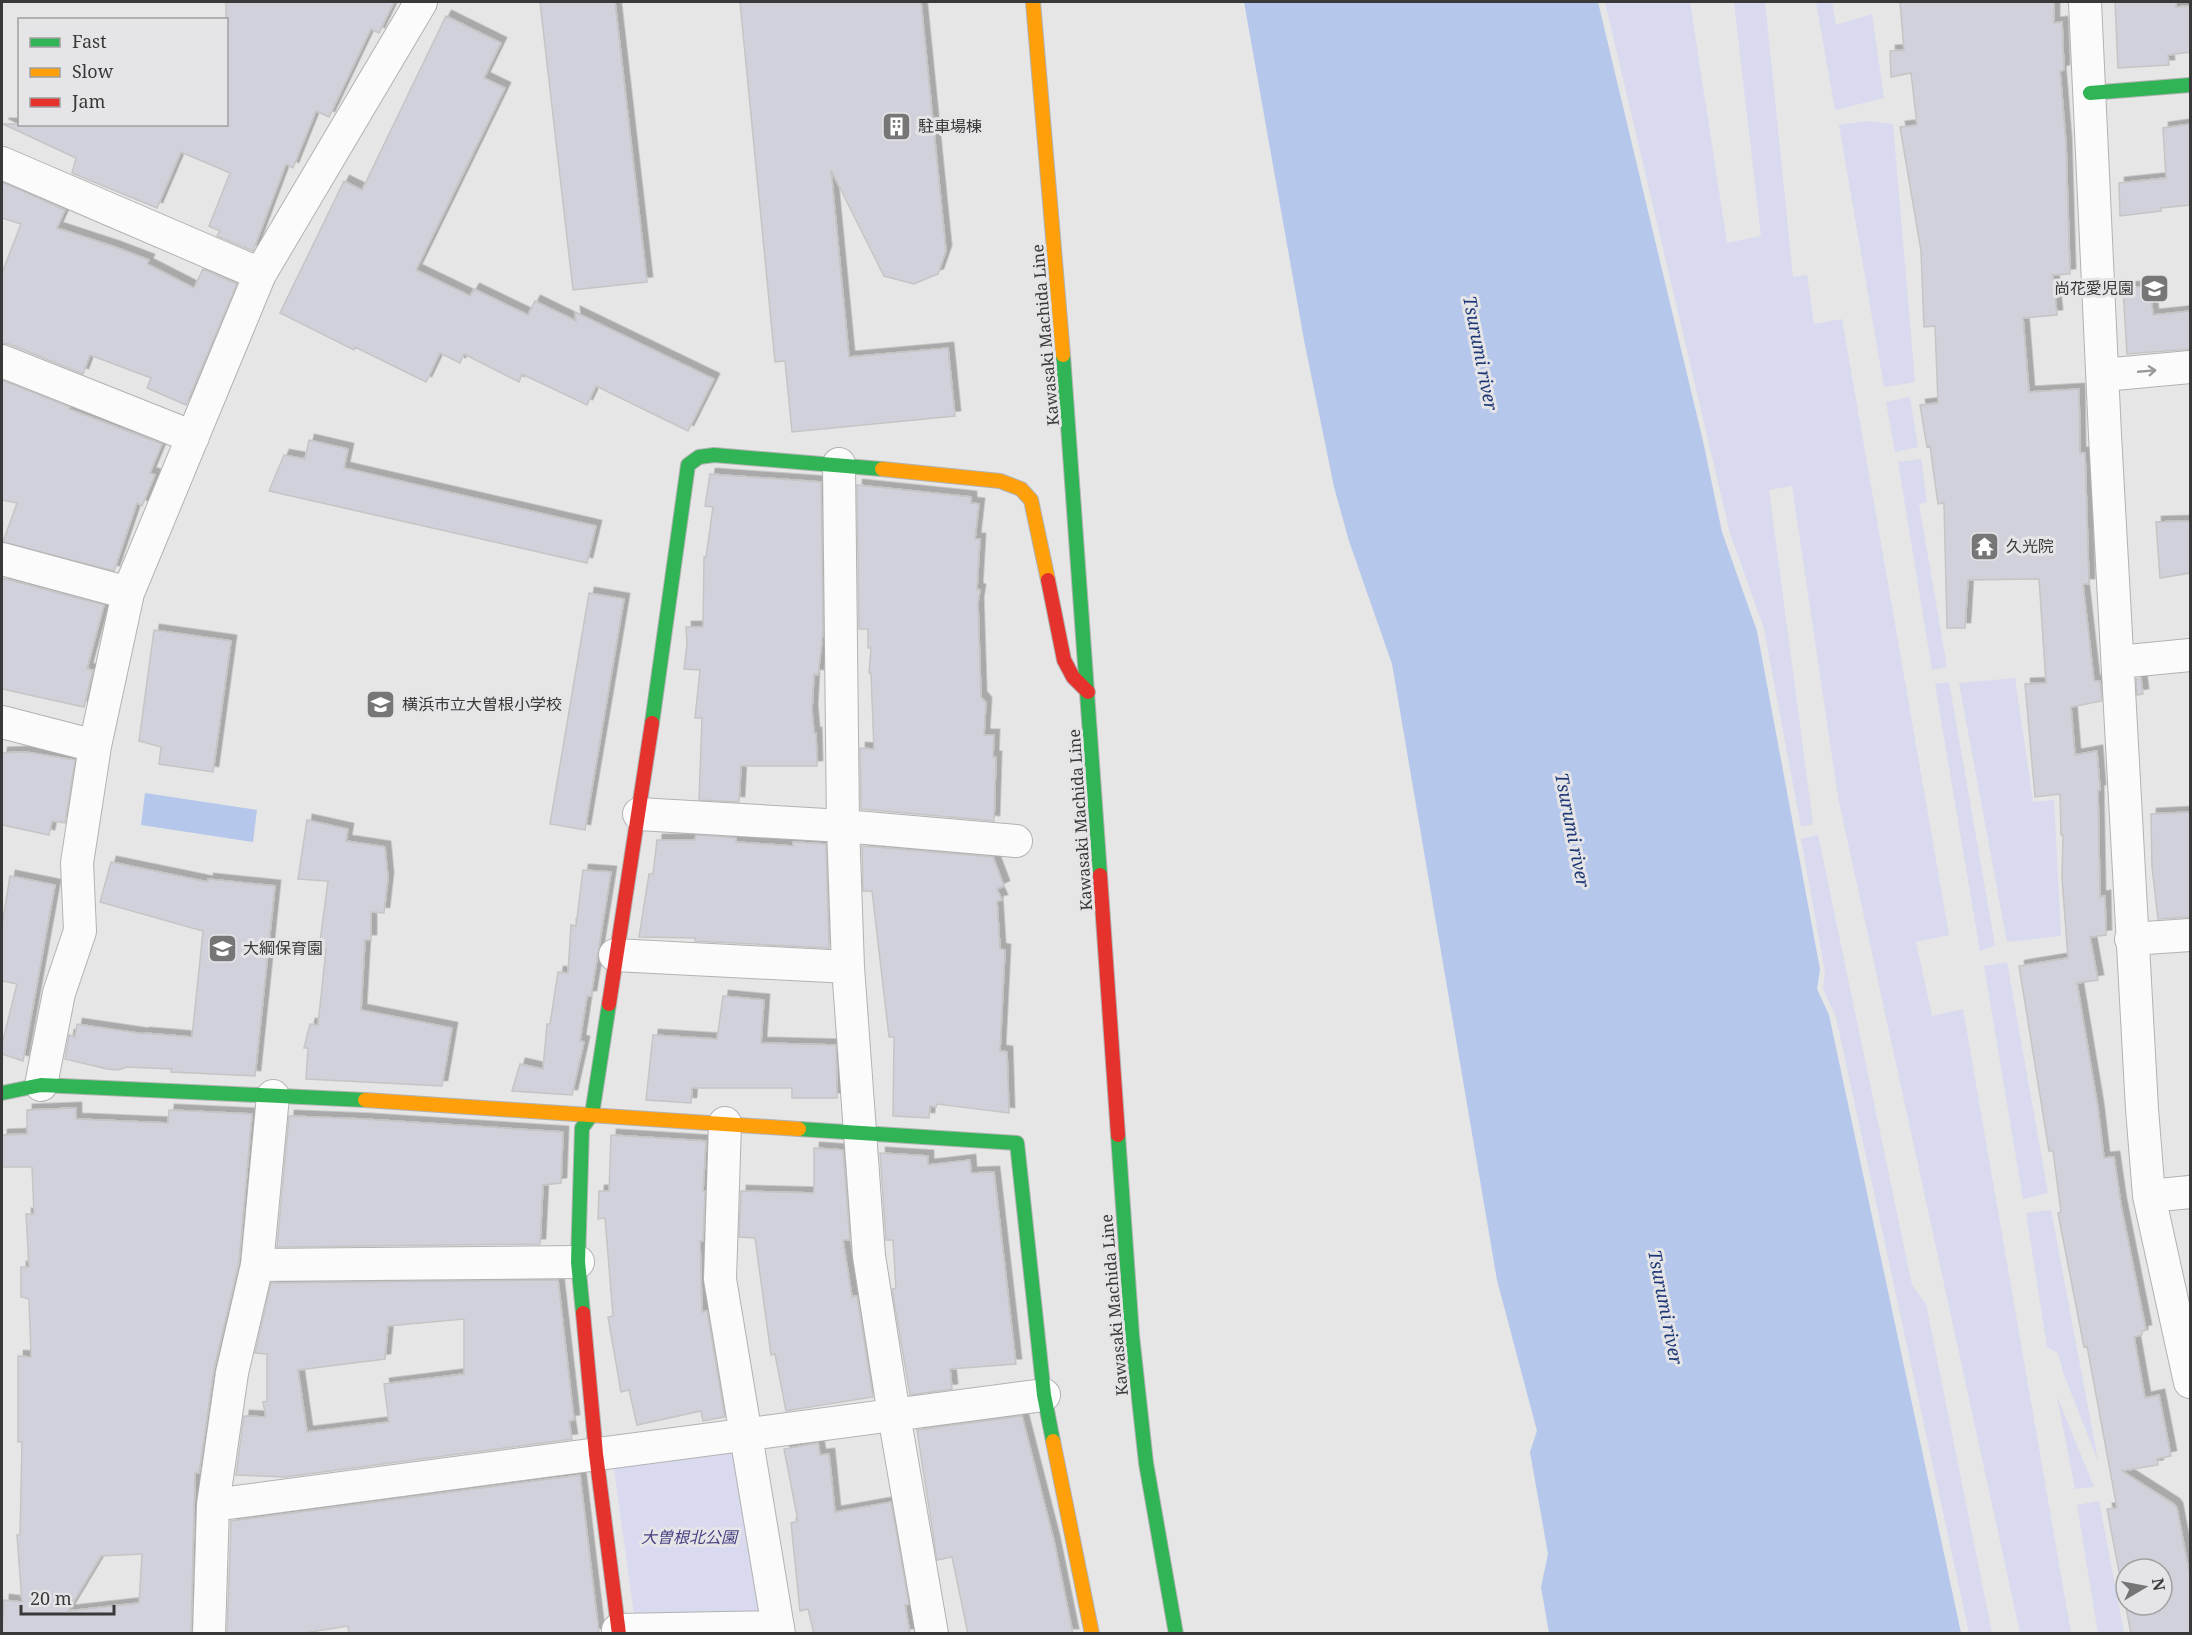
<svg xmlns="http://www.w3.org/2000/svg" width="2192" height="1635" font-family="'Noto Serif','Noto Sans JP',serif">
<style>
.green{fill:#d9d9f0}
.water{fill:#b5c7eb}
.building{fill:#d1d1db;stroke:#c5c5c5;stroke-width:1.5;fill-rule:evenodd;filter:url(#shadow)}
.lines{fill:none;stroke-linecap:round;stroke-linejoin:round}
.street-casing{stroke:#b2b2b2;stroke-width:34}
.fast-casing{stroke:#b2b2b2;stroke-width:16}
.slow-casing{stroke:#b2b2b2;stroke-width:16}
.jam-casing{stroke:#b2b2b2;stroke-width:16}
.street{stroke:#fbfbfb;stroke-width:32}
.fast{stroke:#30b455;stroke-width:14}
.slow{stroke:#ff9f0a;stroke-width:14}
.jam{stroke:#e5322d;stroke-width:14}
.oneway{stroke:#9a9a9a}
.labels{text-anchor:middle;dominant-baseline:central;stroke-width:6;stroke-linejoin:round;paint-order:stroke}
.poi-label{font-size:16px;fill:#393939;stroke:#e5e5e7;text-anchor:start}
.street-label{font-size:16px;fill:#393939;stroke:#e5e5e7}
.park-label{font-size:16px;font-style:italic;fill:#484184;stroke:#e5e5e7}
.water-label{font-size:18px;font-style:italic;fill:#1d3774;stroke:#e5e5e7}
</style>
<defs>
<filter id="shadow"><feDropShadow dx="5.5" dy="-5.5" stdDeviation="0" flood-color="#0004"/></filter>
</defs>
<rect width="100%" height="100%" fill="#e6e6e6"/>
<path class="green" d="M 1605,2 L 1690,2 L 1727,243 L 1761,236 L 1734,2 L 1765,2 L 1793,277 L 1807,275 L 1814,324 L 1842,319 L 1949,935 L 1916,942 L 1932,1016 L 1963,1009 L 2071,1633 L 2020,1633 L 1838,797 L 1792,486 L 1769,490 L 1813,824 L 1801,827 L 1764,629 L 1730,533 Z
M 1816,2 L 1832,2 L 1836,25 L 1872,14 L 1884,98 L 1835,110 Z
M 1869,121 L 1893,124 L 1915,382 L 1884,387 L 1839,125 Z
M 1910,397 L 1918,447 L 1895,452 L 1886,402 Z
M 1921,459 L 1927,502 L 1919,504 L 1947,667 L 1932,670 L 1898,462 Z
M 2015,678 L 2033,802 L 2054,800 L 2061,936 L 2007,942 L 1959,683 Z
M 1949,682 L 1995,945 L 1980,951 L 1935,684 Z
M 1818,835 L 1912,1285 L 1926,1304 L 1992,1633 L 1969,1633 L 1836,1017 L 1823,989 L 1825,972 L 1801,839 Z
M 2007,962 L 2048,1193 L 2023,1199 L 1984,966 Z
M 2051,1210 L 2098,1461 L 2064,1375 L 2058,1353 L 2047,1347 L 2026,1213 Z
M 2057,1396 L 2094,1487 L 2075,1489 Z
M 739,1446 L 760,1614 L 634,1614 L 614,1469 L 618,1461 Z
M 2099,1501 L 2124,1633 L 2098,1633 L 2077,1505 Z"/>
<path class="water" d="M 1244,2 L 1598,2 L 1703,441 L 1722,532 L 1757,631 L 1820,969 L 1817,989 L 1829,1015 L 1961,1633 L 1549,1633 L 1541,1587 L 1548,1554 L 1530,1452 L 1537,1431 L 1497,1280 L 1392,664 L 1349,541 L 1334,487 L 1304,340 Z
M 145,793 L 257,810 L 253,842 L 141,825 Z"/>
<path class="building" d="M 226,2 L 394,2 L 379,33 L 371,29 L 329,117 L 316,111 L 293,168 L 286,164 L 253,251 L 217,236 L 220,231 L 209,226 L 230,173 L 181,152 L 157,208 L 72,173 L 76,158 L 3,124 L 226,124 Z
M 540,2 L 615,2 L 647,282 L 573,290 Z
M 740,2 L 921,2 L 946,251 L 938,274 L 914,284 L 884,276 L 831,170 L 849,357 L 948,348 L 955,416 L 792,432 L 785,361 L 775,362 Z
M 1900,2 L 2054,2 L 2054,23 L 2062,22 L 2064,70 L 2060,71 L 2066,143 L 2070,274 L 2053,275 L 2057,315 L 2023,318 L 2029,392 L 2079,389 L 2080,453 L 2085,453 L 2089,584 L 2083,584 L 2094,681 L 2100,681 L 2102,701 L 2071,707 L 2075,755 L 2097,751 L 2100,790 L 2098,790 L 2100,897 L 2105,896 L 2106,935 L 2090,937 L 2098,980 L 2077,983 L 2098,1108 L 2104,1158 L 2114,1157 L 2121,1205 L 2146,1330 L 2142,1331 L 2142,1335 L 2134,1337 L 2145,1398 L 2159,1395 L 2171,1456 L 2157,1459 L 2158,1465 L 2122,1471 L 2174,1504 L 2177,1508 L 2190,1577 L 2190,1634 L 2131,1634 L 2107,1509 L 2117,1508 L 2087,1346 L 2084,1347 L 2058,1213 L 2061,1212 L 2053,1151 L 2049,1151 L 2019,966 L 2068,958 L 2062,878 L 2063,835 L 2061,835 L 2060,794 L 2035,797 L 2025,684 L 2046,683 L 2039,579 L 1968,580 L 1965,628 L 1947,628 L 1944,503 L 1938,504 L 1930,446 L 1927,447 L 1920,405 L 1938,403 L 1935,326 L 1924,327 L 1921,251 L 1900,127 L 1917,125 L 1911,73 L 1891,77 L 1890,51 L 1904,50 ZM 2126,1569 L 2162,1569 L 2162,1605 L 2126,1605 Z
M 2115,2 L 2176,2 L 2176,7 L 2190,6 L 2190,52 L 2168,55 L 2169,65 L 2118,68 Z
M 446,16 L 501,43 L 484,78 L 505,88 L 416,270 L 470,296 L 474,289 L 528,315 L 535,301 L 576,321 L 575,312 L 714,379 L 688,431 L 596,386 L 587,405 L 522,374 L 519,382 L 464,354 L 460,363 L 440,353 L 426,382 L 355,347 L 354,350 L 280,313 L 344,181 L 362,190 Z
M 2190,124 L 2190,205 L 2161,208 L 2161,211 L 2120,216 L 2119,183 L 2166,178 L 2163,128 Z
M 2,182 L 65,210 L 57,228 L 115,247 L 149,260 L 147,264 L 194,288 L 203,269 L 237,284 L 186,405 L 147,388 L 151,378 L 90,355 L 83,374 L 9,344 L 2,343 L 2,273 L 21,224 L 2,218 Z
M 2150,286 L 2153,315 L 2190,311 L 2190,349 L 2127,354 L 2123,288 Z
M 2,380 L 70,407 L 69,409 L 162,444 L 150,473 L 155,475 L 142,506 L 137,503 L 114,571 L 3,542 L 17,503 L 2,500 Z
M 309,440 L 348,449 L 344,468 L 596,526 L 587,563 L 269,491 L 284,455 L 305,459 Z
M 710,474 L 821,482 L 823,631 L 818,675 L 814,674 L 812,710 L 814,733 L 816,733 L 817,766 L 741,766 L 739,802 L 699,800 L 702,718 L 695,718 L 700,670 L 684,669 L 687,644 L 686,627 L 703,627 L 704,557 L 706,557 L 713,507 L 705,506 Z
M 857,485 L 971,497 L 971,503 L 979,504 L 975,539 L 980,539 L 977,589 L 980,590 L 978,603 L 981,697 L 986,703 L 984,735 L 994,735 L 993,757 L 996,757 L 994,821 L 861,809 L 860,748 L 874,749 L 871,673 L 869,673 L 871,648 L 868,648 L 868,629 L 859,629 Z
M 2190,521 L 2190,573 L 2160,578 L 2156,522 Z
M 2,578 L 104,605 L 87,669 L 93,670 L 84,707 L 2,689 Z
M 589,593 L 624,599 L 585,830 L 550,824 Z
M 154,630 L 231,641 L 213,772 L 159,764 L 161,747 L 139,741 Z
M 2136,679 L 2141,679 L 2143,694 L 2137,695 Z
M 26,752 L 75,760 L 65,823 L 52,821 L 49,835 L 2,825 L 2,753 Z
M 2190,812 L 2190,917 L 2158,919 L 2152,867 L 2151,814 Z
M 307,820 L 348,829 L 346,841 L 385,847 L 388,878 L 384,913 L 371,912 L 371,940 L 365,940 L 361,1010 L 452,1028 L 442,1086 L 306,1079 L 308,1048 L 304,1048 L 310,1024 L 318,1025 L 326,949 L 319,949 L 328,881 L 298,879 Z
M 696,835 L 736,838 L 736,842 L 793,846 L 793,842 L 826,844 L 829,948 L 695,941 L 695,938 L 639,937 L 649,874 L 653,874 L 657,840 L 695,840 Z
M 862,846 L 993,857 L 1004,886 L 997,889 L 1002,900 L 997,901 L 1000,949 L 1005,950 L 1000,1051 L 1007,1052 L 1009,1113 L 937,1104 L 936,1107 L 930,1106 L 929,1118 L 893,1116 L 894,1037 L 889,1037 L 872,891 L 863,891 Z
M 111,862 L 208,882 L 208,879 L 275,886 L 255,1076 L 171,1072 L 172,1069 L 127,1067 L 118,1070 L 107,1069 L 65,1059 L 69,1035 L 75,1037 L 77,1024 L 144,1034 L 144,1033 L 192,1037 L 203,931 L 100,902 Z
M 583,870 L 611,872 L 591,996 L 587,996 L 580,1041 L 584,1042 L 572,1095 L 512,1091 L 520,1064 L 543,1069 L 547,1024 L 550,1024 L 558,972 L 568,973 L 571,925 L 576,926 Z
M 10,876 L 55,885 L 23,1061 L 2,1054 L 2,1044 L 17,984 L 2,981 L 2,926 Z
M 723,996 L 764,1000 L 761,1043 L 836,1045 L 837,1098 L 792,1098 L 792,1088 L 692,1088 L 691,1103 L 646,1100 L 653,1035 L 717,1039 Z
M 76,1108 L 76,1119 L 168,1123 L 169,1110 L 252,1114 L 239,1262 L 214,1369 L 199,1473 L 195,1473 L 191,1634 L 2,1634 L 4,1600 L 22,1602 L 17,1535 L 20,1535 L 22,1442 L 18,1442 L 18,1356 L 31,1357 L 29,1299 L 21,1297 L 21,1267 L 29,1267 L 26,1214 L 34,1214 L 32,1167 L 2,1167 L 2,1135 L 27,1134 L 27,1110 ZM 142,1554 L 139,1603 L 68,1611 L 101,1556 Z
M 289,1116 L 363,1119 L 563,1132 L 561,1183 L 543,1185 L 540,1244 L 277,1247 Z
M 611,1135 L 706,1141 L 703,1191 L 705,1191 L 703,1241 L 700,1241 L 702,1312 L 707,1311 L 725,1417 L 703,1421 L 701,1411 L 637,1425 L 629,1390 L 621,1392 L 608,1317 L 613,1316 L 605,1218 L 598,1219 L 599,1191 L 609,1191 Z
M 814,1148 L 843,1150 L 850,1240 L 843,1240 L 852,1297 L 857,1296 L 873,1397 L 786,1411 L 775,1354 L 771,1355 L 755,1238 L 739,1237 L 741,1191 L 814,1193 Z
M 880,1153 L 928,1156 L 928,1165 L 970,1160 L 971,1173 L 994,1172 L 1016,1364 L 950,1369 L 952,1389 L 910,1395 L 892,1289 L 896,1288 L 893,1240 L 886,1240 Z
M 558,1280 L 574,1420 L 569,1421 L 572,1439 L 285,1477 L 236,1475 L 244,1416 L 266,1417 L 263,1402 L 267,1401 L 267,1354 L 255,1353 L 271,1283 ZM 464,1319 L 464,1374 L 384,1384 L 389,1422 L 307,1432 L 298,1370 L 385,1359 L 388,1326 Z
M 1022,1416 L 1054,1541 L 1073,1634 L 968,1634 L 952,1557 L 937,1560 L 917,1430 Z
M 818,1443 L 820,1455 L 829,1454 L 835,1512 L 891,1502 L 909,1604 L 905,1605 L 910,1634 L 814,1634 L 808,1609 L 800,1611 L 791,1523 L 798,1521 L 784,1449 Z
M 580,1475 L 599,1634 L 349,1634 L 348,1626 L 298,1634 L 227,1634 L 231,1521 Z"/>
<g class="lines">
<defs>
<path id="street" d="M 2085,2 L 2105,435 L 2142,1109 L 2149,1196 L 2190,1382
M 2,163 L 260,274
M 2,361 L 193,437
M 2103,375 L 2190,367
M 839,464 L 843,826 L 848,967 L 869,1256 L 894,1415 L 932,1634
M 2,559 L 128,593
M 2118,662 L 2190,655
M 2,722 L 95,746
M 639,814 L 843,826 L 1016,841
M 2131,939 L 2190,935
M 615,955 L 848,967
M 41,1085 L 59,993 L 80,931 L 77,863 L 95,746 L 128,593 L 260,274 L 421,2
M 725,1123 L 720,1279 L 779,1634
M 2149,1196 L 2190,1192
M 257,1265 L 578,1262
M 213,1505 L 1044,1395
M 618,1630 L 778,1627
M 209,1634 L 213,1505 L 232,1373 L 257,1265 L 273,1096"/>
<path id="fast" d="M 2090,93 L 2190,85
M 1063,355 L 1100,875
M 652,723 L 688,465 L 699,457 L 714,455 L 882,469
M 2,1093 L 41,1085 L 365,1100
M 799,1129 L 1017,1143 L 1044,1395 L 1053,1441
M 1118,1135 L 1132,1335 L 1146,1463 L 1176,1634
M 583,1313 L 578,1262 L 582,1128 L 592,1114 L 609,1004"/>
<path id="slow" d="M 1033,2 L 1063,355
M 882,469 L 1000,481 L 1021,489 L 1031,500 L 1048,580
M 365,1100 L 799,1129
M 1053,1441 L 1092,1634"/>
<path id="jam" d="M 1048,580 L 1064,660 L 1073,677 L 1088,692
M 1100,875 L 1118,1135
M 609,1004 L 652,723
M 583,1313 L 596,1454 L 619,1634"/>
</defs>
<use href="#street" class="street-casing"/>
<use href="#fast" class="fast-casing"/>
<use href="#slow" class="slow-casing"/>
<use href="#jam" class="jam-casing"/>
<use href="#street" class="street"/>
<use href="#fast" class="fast"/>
<use href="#slow" class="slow"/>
<use href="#jam" class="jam"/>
</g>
<defs><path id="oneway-shaft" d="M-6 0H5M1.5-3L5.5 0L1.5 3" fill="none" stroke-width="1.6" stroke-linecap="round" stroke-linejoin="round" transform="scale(1.5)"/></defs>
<use class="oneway" href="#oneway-shaft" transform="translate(2147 371) rotate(-5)"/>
<defs>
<symbol id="building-square" viewBox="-11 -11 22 22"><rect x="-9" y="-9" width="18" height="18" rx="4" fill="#767676" stroke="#e5e5e7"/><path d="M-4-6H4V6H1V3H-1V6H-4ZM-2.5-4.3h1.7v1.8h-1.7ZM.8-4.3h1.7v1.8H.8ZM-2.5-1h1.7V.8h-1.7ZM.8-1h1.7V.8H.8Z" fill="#fff"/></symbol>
<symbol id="school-square" viewBox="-11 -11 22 22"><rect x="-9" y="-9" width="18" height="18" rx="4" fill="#767676" stroke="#e5e5e7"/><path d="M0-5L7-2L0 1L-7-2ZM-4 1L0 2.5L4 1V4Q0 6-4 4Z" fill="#fff"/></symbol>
<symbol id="temple-square" viewBox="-11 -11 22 22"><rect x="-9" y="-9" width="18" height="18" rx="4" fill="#767676" stroke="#e5e5e7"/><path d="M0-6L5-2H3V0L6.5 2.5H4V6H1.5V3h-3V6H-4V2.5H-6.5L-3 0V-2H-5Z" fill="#fff"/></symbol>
</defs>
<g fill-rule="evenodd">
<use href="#building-square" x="880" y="110" width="33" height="33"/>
<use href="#school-square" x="2138" y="272" width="33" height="33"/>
<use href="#temple-square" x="1968" y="530" width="33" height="33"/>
<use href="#school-square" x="364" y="688" width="33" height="33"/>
<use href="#school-square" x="206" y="932" width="33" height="33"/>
</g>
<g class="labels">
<g class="poi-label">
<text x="918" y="126">駐車場棟</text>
<text x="2134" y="288" text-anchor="end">尚花愛児園</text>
<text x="2006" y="546">久光院</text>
<text x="402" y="704">横浜市立大曽根小学校</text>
<text x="243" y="948">大綱保育園</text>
</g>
<g class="street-label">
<text transform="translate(1045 335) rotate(-95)">Kawasaki Machida Line</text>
<text transform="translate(1080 820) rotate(-94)">Kawasaki Machida Line</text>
<text transform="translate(1114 1305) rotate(-95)">Kawasaki Machida Line</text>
</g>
<g class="park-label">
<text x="689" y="1537">大曽根北公園</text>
</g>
<g class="water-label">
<text transform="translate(1481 353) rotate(79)">Tsurumi river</text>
<text transform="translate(1573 830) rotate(79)">Tsurumi river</text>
<text transform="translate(1666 1307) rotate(79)">Tsurumi river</text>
</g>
</g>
<rect width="2192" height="1635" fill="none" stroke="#393939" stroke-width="6"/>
<rect x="18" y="18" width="210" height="108" fill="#e5e5e7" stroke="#a0a0a1" stroke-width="1.5"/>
<rect x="30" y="38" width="30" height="9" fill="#30b455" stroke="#a0a0a1" stroke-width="1.5"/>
<text x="72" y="48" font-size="18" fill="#393939">Fast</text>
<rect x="30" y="68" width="30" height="9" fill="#ff9f0a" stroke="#a0a0a1" stroke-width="1.5"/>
<text x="72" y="78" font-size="18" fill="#393939">Slow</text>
<rect x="30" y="98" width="30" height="9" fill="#e5322d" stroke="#a0a0a1" stroke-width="1.5"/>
<text x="72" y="108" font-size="18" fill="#393939">Jam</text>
<g transform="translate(2144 1587) rotate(80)"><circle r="28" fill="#e5e5e7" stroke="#a0a0a1" stroke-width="1.5"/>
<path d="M0-4.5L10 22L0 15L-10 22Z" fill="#767676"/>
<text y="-9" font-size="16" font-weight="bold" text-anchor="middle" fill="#393939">N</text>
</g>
<path d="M21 1605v9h93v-9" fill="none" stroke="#393939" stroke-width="3"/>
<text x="30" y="1605" font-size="18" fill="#393939" stroke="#e5e5e7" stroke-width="4.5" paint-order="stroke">20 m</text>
</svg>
